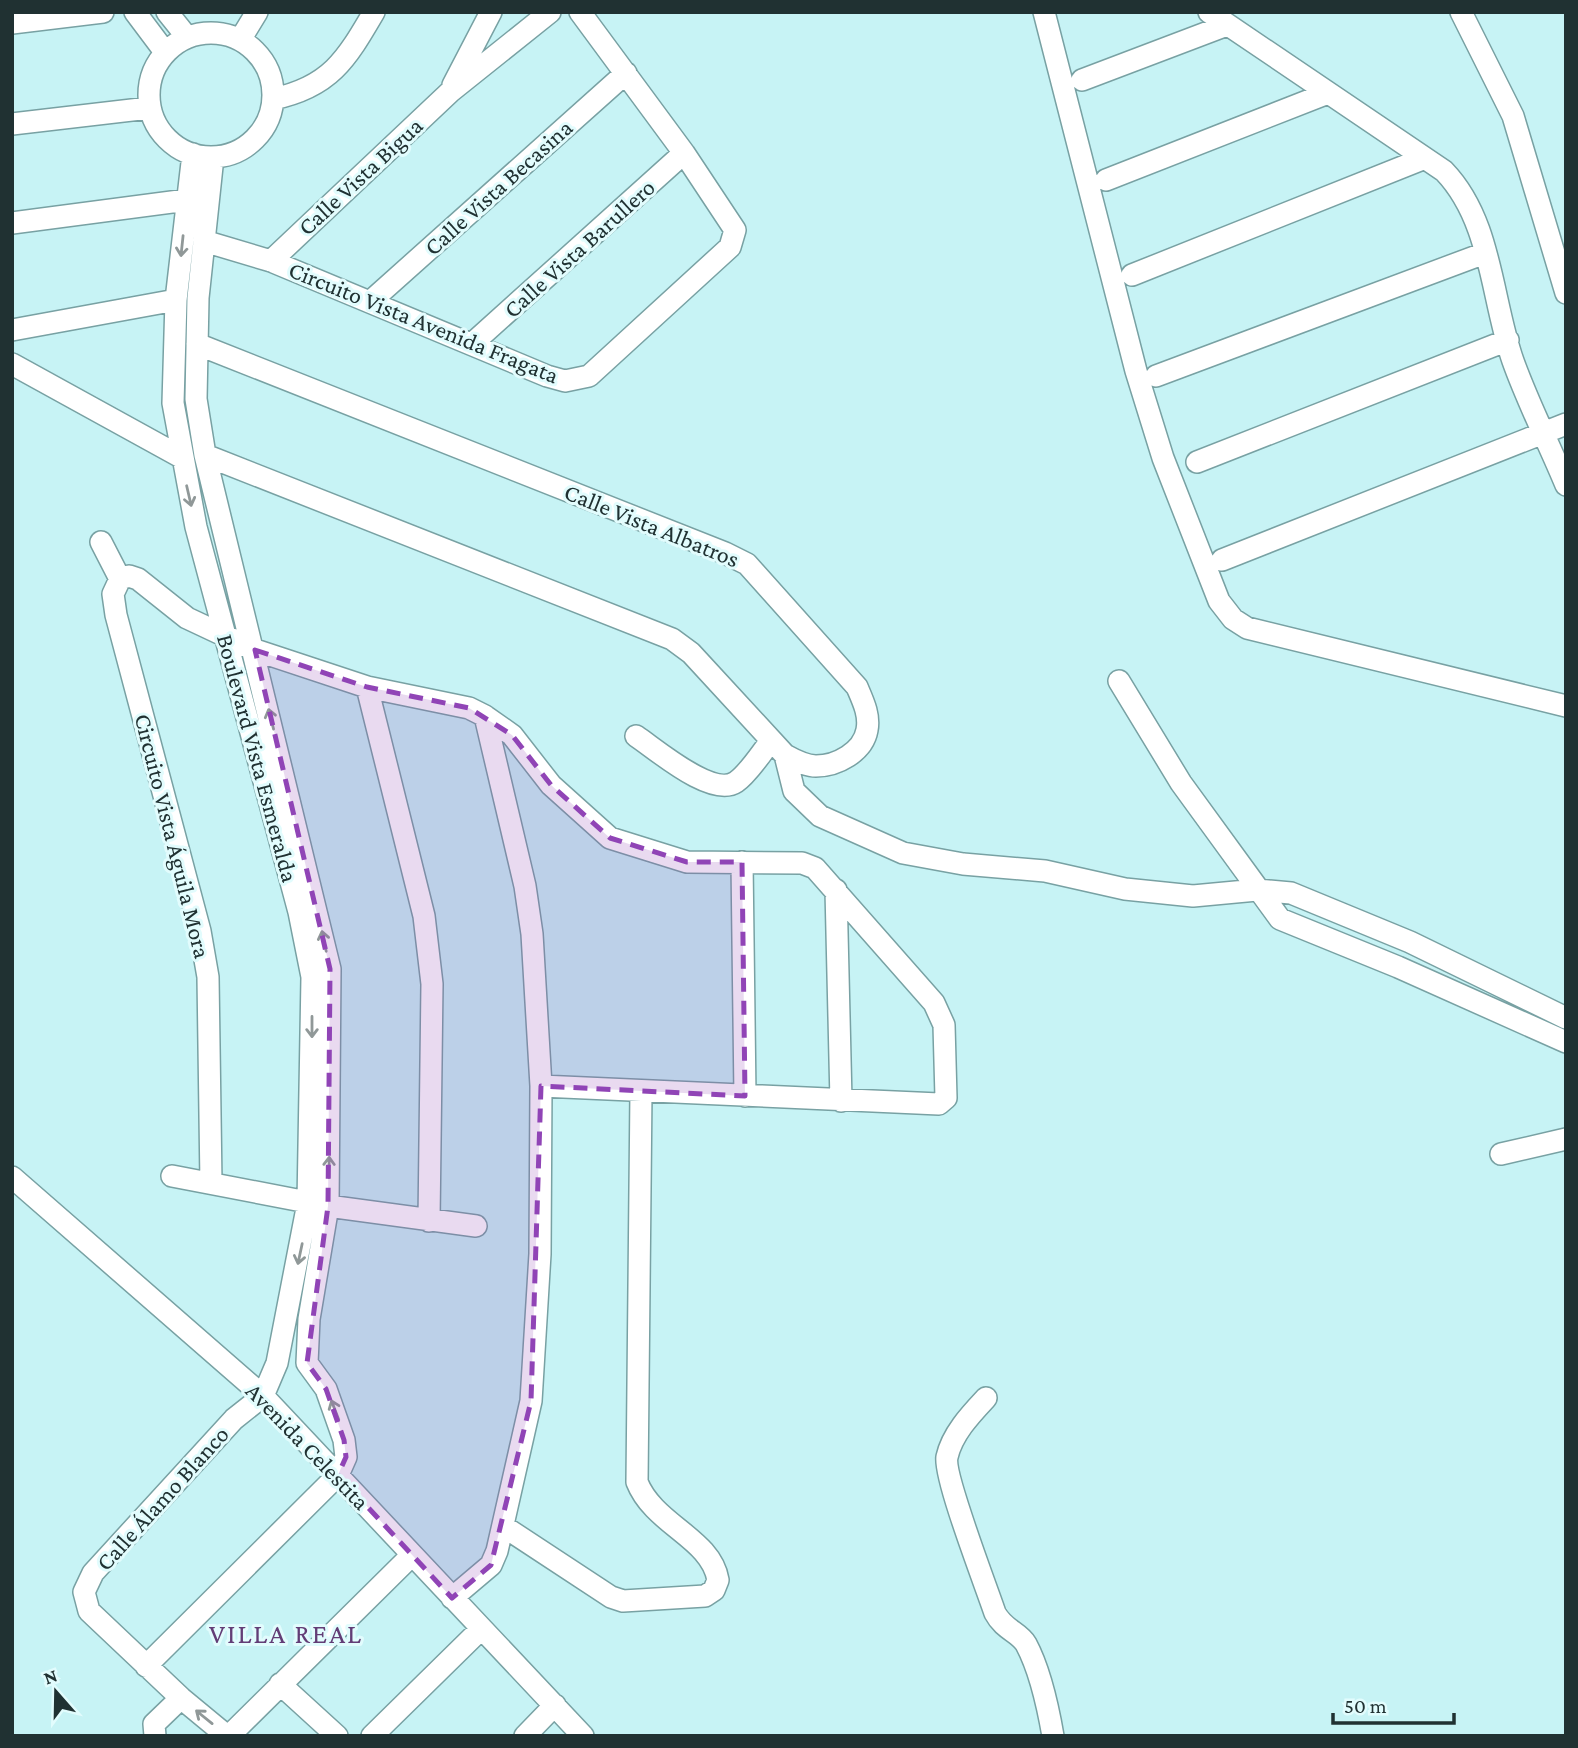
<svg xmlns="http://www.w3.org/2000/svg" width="1578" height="1748" font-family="'Crimson Pro',serif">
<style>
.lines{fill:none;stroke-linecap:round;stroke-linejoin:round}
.minor-casing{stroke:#78a1a3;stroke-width:24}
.minor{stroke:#fff;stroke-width:21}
.oneway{stroke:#909898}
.marked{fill:#9044b6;fill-opacity:0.2;stroke:#9044b6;stroke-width:5;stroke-dasharray:14 9;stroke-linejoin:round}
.labels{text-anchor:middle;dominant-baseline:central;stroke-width:6;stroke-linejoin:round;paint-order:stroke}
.street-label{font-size:24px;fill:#203132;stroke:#e2fcfd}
.quarter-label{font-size:28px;letter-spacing:2px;fill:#623d76;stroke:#e2fcfd}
</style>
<rect width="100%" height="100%" fill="#c7f3f5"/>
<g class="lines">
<defs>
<path id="minor" d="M 135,12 L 165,52
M 167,12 L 187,37
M 1044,12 L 1136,371 L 1163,458 L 1219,601 L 1233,619 L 1247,628 L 1566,706
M 1209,12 L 1444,171 C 1492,221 1491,298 1513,361 C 1528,403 1549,444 1566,485
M 1461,12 L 1513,116 L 1566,293
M 12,23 L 103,12
M149 95a62 62 0 1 1 124 0a62 62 0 1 1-124 0Z
M 240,40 L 257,12
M 1082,80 L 1227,25
M 453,85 L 491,12
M 273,99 C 330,87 346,60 374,12
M 12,124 L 149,108
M 193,154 L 176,300 L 173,403 L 196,527 L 299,912 L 312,977 L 308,1203 L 277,1363 L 263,1396 L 234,1419 L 93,1573 L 84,1592 L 89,1611 L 181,1698 L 227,1736
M 1106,180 L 1328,93
M 12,223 L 187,200
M 204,241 L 271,261 L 547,376 L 565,381 L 589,376 L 730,247 L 735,230 L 684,153 L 580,12
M 271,261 L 450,92 L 550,12
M 1132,275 L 1425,158
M 371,301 L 626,73
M 12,330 L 176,300
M 473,343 L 684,153
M 197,344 L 725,553 L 747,564 L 857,687 C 863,701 870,715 867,730 C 863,752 837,766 816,766 C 806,766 794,760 785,755 L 691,653 L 672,639 L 205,455
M 12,364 L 181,457
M 1156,376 L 1485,253
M 1197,462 L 1508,340
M 101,542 L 120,579 L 129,576 L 138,579 L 187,618 L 255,650 L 367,687 L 469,708 L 485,716 L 525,886 L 532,934 L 541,1086 L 540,1254 L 531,1401 L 497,1551 L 491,1565 L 452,1598
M 1222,560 L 1566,424
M 120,579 L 113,594 L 116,615 L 200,931 L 208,977 L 211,1183
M 1119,681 L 1181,783 L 1280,919 L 1398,967 L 1566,1042
M 367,687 L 424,916 L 432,984 L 429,1221
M 485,716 L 512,735 L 551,785 L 610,838 L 687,862 L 802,863 L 815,868 L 934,1003 L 944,1025 L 946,1098 L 939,1104 L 541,1086
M 636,736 C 657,750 712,798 736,782 C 749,773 761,753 771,741
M 785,755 L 794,791 L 820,816 L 903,853 L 963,864 L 1045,871 L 1125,889 L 1193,896 L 1257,890 L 1291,893 L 1410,942 L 1566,1018
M 742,862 L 745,1096
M 836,890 L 841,1101
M 1501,1154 L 1566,1139
M 172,1176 L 328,1206 L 476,1226
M 12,1177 L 263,1396 L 583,1736
M 986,1398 C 971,1414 952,1434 947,1457 C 943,1475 986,1586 995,1613 C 1004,1630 1019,1632 1026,1644 C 1040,1670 1048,1707 1053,1736
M 503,1526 L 611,1597 L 623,1601 L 705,1596 L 714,1590 L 718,1580 C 711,1538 654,1525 637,1482 L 641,1091
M 146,1666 L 338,1475 L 346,1457 L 344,1440 L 326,1389 L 307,1363 L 309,1319 L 328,1206 L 330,969 L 205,455 L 196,399 L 198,298 L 213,157
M 280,1684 L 337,1736
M 155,1736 L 154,1724 L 181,1698
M 229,1736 L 411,1556
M 372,1736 L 481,1629
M 525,1736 L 555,1705"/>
</defs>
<use href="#minor" class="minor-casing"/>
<use href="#minor" class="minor"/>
</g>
<defs><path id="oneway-shaft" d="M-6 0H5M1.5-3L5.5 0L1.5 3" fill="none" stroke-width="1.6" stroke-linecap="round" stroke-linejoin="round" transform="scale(1.75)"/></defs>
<g class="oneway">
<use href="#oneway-shaft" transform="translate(182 246) rotate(96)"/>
<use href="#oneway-shaft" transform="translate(189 496) rotate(77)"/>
<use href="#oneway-shaft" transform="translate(271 719) rotate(-104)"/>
<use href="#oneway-shaft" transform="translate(324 941) rotate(-102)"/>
<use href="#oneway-shaft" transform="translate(312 1027) rotate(90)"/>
<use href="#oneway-shaft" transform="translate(329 1167) rotate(-89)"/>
<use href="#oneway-shaft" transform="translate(300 1254) rotate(102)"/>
<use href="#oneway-shaft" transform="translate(335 1410) rotate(-111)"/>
<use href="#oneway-shaft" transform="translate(204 1717) rotate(-141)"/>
</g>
<path class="marked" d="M 255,650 L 367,687 L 469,708 L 512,735 L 551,785 L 610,838 L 687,862 L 742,862 L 745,1096 L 541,1086 L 531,1401 L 491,1565 L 452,1598 L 338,1475 L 346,1457 L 344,1440 L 326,1389 L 307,1363 L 328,1206 L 330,969 Z"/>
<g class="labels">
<g class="street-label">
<text transform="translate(360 176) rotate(-43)">Calle Vista Bigua</text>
<text transform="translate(498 187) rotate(-42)">Calle Vista Becasina</text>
<text transform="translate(579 248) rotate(-42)">Calle Vista Barullero</text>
<text transform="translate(424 322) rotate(22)">Circuito Vista Avenida Fragata</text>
<text transform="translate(652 525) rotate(22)">Calle Vista Albatros</text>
<text transform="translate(258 758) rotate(75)">Boulevard Vista Esmeralda</text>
<text transform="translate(173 836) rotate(76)">Circuito Vista Águila Mora</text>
<text transform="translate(308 1446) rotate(46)">Avenida Celestita</text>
<text transform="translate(162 1498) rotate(-48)">Calle Álamo Blanco</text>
</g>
<g class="quarter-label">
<text x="286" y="1633">VILLA REAL</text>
</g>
</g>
<rect width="1578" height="1748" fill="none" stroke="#203132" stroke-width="28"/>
<g transform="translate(56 1692) rotate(340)" stroke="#e2fcfd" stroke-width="5" paint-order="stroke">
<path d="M0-5L12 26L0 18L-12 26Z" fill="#203132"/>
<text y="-10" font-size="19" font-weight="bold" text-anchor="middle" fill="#203132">N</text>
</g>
<path d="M1333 1713v10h121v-10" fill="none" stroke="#203132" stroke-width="3.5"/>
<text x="1344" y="1713" font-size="21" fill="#203132" stroke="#e2fcfd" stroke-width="5" paint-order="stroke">50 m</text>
</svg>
